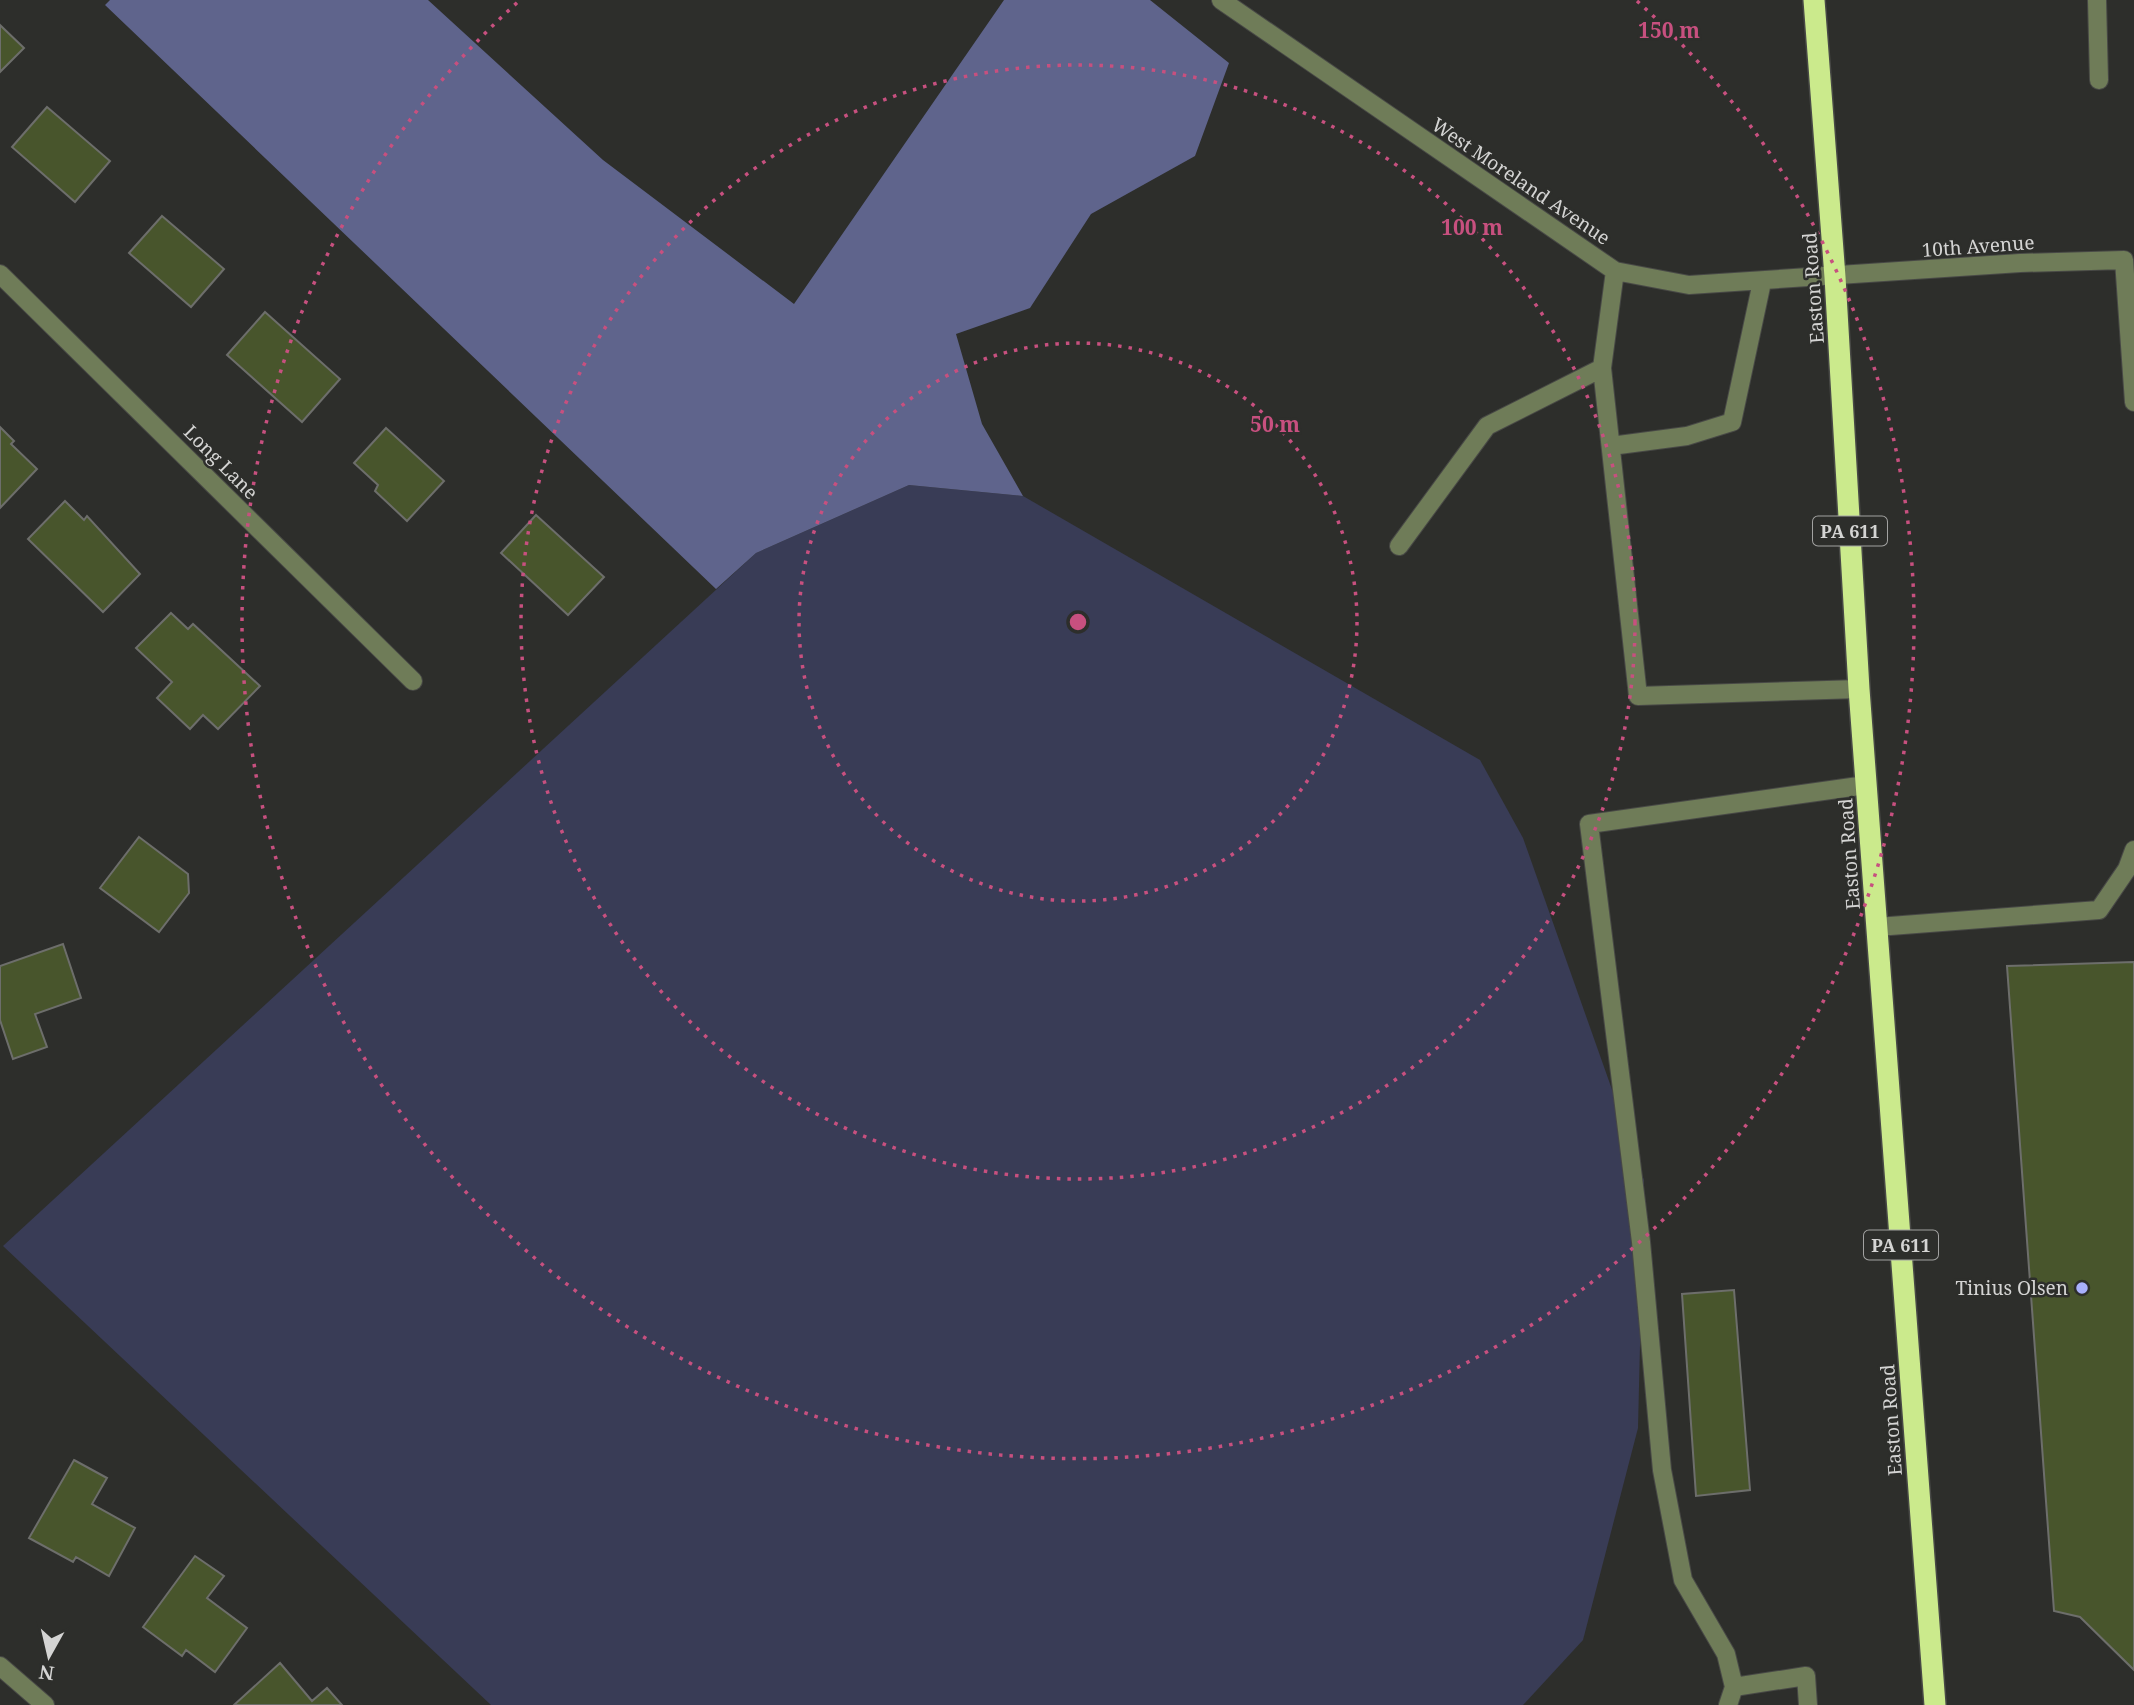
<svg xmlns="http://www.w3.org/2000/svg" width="2134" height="1705" font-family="'Noto Serif',serif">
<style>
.green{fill:#393c56}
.forest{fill:#5f648c}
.building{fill:#48552c;stroke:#6d6e6b;stroke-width:2}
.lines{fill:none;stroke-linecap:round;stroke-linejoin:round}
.minor-casing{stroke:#484946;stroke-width:20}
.highway-casing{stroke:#484946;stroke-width:24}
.minor{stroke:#6f7c58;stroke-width:18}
.highway{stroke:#cbea8c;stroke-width:21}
.ring{fill:none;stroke:#c7507f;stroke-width:3.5;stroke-dasharray:3.5 7}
.poi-dot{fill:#a8b0fc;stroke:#2d2e2b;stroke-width:2.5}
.labels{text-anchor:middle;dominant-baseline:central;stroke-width:5;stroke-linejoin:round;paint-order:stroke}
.shield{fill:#2d2e2b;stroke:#a2a2a1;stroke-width:2}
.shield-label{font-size:18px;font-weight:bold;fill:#d4d4d3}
.street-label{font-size:19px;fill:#d4d4d3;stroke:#2d2e2b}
.poi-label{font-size:19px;fill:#d4d4d3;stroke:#2d2e2b;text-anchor:end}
.centre{fill:#c7507f;stroke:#2d2e2b;stroke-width:3.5}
.ring-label{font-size:21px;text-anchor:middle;font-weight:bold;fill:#c7507f;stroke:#2d2e2b;stroke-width:5;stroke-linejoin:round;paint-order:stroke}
</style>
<rect width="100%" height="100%" fill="#2d2e2b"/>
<path class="green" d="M 909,485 L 1023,496 L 1480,760 L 1523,838 L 1644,1180 L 1638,1428 L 1583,1640 L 1523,1705 L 491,1705 L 3,1246 L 756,553 Z"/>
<path class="forest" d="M 110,0 L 428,0 L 603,160 L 794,304 L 1004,0 L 1150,0 L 1229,63 L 1195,156 L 1091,214 L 1030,308 L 956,334 L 982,424 L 1023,496 L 909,485 L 756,553 L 716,589 L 105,5 Z"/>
<path class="building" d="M 0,25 L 24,48 L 0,72 Z
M 47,107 L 110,161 L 75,202 L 12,147 Z
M 162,216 L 224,269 L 191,307 L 129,253 Z
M 265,312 L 340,379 L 302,422 L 227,355 Z
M 0,427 L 14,441 L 11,444 L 37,469 L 0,508 Z
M 386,428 L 444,481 L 407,521 L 375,491 L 378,485 L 354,463 Z
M 65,501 L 84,520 L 87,516 L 140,574 L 103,612 L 28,539 Z
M 536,515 L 604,577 L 568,615 L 501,553 Z
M 171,613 L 188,629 L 193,624 L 260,686 L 218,729 L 203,715 L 190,729 L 157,698 L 172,682 L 136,648 Z
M 139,837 L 188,874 L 189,893 L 159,932 L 100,888 Z
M 63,944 L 81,998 L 35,1014 L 47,1047 L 13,1059 L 0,1020 L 0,966 Z
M 2134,962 L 2134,1670 L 2080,1617 L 2054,1611 L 2007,966 Z
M 1734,1290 L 1750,1490 L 1696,1496 L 1682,1294 Z
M 74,1460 L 107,1478 L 92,1504 L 135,1528 L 109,1576 L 76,1557 L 73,1562 L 29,1538 Z
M 195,1556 L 224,1576 L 207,1598 L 247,1628 L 215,1672 L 186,1650 L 182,1656 L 143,1627 Z
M 280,1663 L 312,1701 L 327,1688 L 342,1705 L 234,1705 Z"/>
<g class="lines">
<defs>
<path id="minor" d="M 1221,0 L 1615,271 L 1689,285 L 2020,263 L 2124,260 L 2134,402
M 2097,0 L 2099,80
M 1615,271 L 1602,368 L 1638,696 L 1859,689
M 0,274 L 413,681
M 1611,446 L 1687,436 L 1732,422 L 1762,282
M 1399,546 L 1487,426 L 1602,368
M 1877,927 L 2099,910 L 2127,869 L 2134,850
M 0,1666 L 45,1705
M 1728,1705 L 1734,1687
M 1808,1705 L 1806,1676 L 1734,1687 L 1726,1654 L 1683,1580 L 1662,1470 L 1641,1242 L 1589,824 L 1866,785"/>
<path id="highway" d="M 1814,0 L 1835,277 L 1859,689 L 1935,1705"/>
</defs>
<use href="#minor" class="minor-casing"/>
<use href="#highway" class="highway-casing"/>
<use href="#minor" class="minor"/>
<use href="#highway" class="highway"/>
</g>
<g class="ring">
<circle cx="1078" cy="622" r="279"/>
<circle cx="1078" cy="622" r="557"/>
<path d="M1637 1A836 836 0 1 1 519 1"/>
</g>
<circle class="poi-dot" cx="2082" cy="1288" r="7"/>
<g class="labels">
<g class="shield">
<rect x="1813" y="516.5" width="74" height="29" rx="5"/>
<rect x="1864" y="1230.5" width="74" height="29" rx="5"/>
</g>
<g class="shield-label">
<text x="1850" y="531">PA 611</text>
<text x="1901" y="1245">PA 611</text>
</g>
<g class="street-label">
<text transform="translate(1521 181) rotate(34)">West Moreland Avenue</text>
<text transform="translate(1978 246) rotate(-4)">10th Avenue</text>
<text transform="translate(1813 288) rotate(-94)">Easton Road</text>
<text transform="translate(221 462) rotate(45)">Long Lane</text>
<text transform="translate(1849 854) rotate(-94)">Easton Road</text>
<text transform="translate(1891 1420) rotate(-94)">Easton Road</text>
</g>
<g class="poi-label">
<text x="2068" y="1288">Tinius Olsen</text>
</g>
</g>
<circle cx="1078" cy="622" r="10" class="centre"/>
<g class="ring-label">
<text x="1669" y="38">150 m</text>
<text x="1472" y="235">100 m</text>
<text x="1275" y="432">50 m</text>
</g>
<g transform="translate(49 1656) rotate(188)" stroke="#2d2e2b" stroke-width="5" paint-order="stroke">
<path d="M0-5L12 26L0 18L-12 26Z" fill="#d4d4d3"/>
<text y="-10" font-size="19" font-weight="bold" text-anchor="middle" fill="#d4d4d3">N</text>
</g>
</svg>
